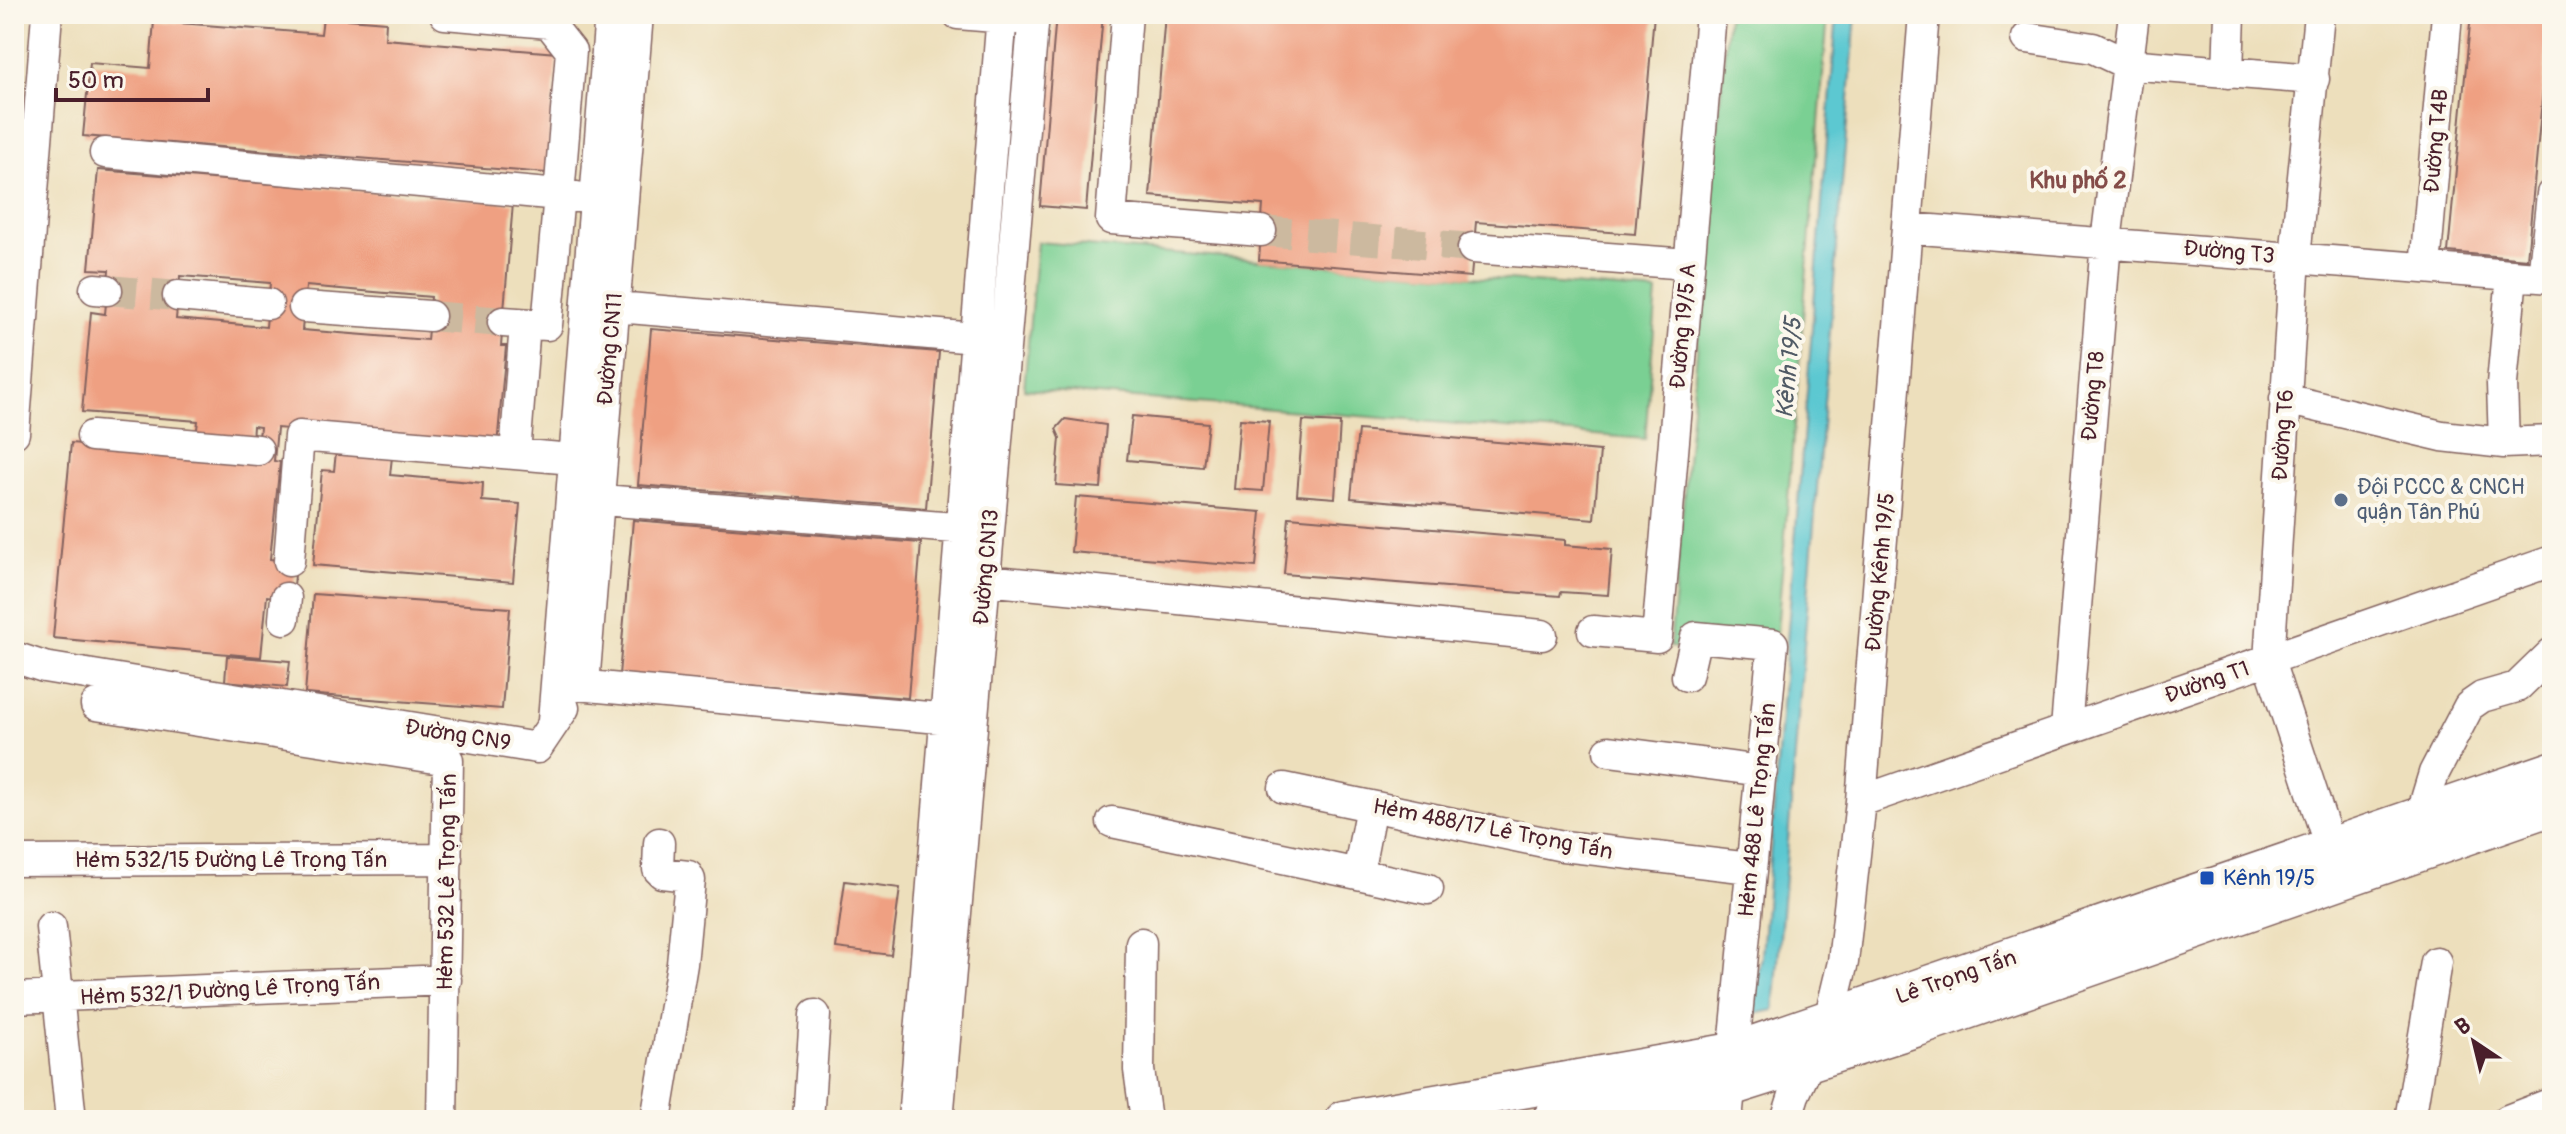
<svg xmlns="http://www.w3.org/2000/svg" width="2566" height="1134" font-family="Pangolin,sans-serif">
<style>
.green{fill:#7ad093;stroke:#62785f;stroke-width:2}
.water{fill:#5bc8d1;stroke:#52747e;stroke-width:2}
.building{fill:#efa082;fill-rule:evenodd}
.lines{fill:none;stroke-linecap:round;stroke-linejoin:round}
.minor-tunnel{stroke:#ccb99f;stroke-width:30;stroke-dasharray:30 15;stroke-linecap:butt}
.minor-casing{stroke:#83625e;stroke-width:33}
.major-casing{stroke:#83625e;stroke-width:41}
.minor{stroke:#fff;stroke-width:30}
.major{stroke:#fff;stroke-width:38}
.service-dot{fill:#5c6f8a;stroke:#fbf7ec;stroke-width:3}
.transit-dot{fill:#1a4fb4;stroke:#fbf7ec;stroke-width:3}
.labels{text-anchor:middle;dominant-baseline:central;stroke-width:8;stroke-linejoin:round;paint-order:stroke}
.street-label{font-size:22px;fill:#4a1f2b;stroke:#fbf7ec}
.service-label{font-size:22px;fill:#4e5e75;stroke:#fbf7ec;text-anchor:start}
.transit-label{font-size:22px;fill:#164399;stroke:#fbf7ec;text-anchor:start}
.neighbourhood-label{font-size:24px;font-weight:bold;fill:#844c49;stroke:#fbf7ec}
.water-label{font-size:24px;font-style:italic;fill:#505a65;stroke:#fbf7ec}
</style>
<rect width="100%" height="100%" fill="#fbf7ec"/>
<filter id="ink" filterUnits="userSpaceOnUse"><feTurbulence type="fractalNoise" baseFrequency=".0125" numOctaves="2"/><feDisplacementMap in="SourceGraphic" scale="16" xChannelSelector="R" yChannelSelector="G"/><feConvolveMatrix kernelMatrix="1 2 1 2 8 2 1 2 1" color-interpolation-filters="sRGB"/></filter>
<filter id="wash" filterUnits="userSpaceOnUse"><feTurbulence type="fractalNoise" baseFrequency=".006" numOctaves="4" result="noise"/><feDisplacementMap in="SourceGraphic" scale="32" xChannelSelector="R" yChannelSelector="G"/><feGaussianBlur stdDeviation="1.8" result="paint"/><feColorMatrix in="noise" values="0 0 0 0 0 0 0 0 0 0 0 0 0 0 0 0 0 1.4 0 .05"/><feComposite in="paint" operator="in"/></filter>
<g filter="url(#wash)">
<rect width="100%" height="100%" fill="#eddfbc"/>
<path class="green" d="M 1728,14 L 1828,14 L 1775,656 L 1670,647 Z
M 1037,242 L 1657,292 L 1645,439 L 1024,389 Z"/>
<path class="water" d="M 1837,14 L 1856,14 L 1774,1010 L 1750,1015 L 1762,956 Z"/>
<g id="blocks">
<path class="building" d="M 1056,14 L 1103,14 L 1086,210 L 1040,206 Z
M 1165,14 L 1654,14 L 1635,234 L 1476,222 L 1471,277 L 1259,260 L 1263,205 L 1150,196 Z
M 2471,14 L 2550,14 L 2527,259 L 2448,252 Z
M 323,17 L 386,22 L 385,39 L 557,53 L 546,173 L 83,136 L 90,63 L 150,68 L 154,21 L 321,34 Z
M 98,170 L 513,203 L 501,346 L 506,346 L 497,446 L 277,428 L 274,461 L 280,462 L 270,559 L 296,562 L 293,599 L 267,596 L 261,657 L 53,638 L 71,443 L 257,460 L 260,427 L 253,426 L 252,441 L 196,437 L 198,421 L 82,412 L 91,312 L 105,314 L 109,270 L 89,269 ZM 180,276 L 270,283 L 266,327 L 176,319 ZM 306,286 L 431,297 L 427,340 L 302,330 Z
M 651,329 L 939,352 L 926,508 L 638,485 Z
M 1132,416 L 1208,423 L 1203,467 L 1127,460 Z
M 1065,419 L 1106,425 L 1101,488 L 1056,485 L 1060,438 L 1056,429 Z
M 1240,419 L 1269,421 L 1263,491 L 1234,489 Z
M 1303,421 L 1340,423 L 1335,498 L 1297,495 Z
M 1358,430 L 1600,451 L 1594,519 L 1351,498 Z
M 336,452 L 392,457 L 390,475 L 483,483 L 482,501 L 520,504 L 513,582 L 313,565 L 322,470 L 334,471 Z
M 1076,497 L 1261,512 L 1256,567 L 1071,552 Z
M 1289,517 L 1565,540 L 1565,545 L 1612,549 L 1608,595 L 1561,592 L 1560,596 L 1284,574 Z
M 633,520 L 921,543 L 908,698 L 619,675 Z
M 313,594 L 510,608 L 502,709 L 305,694 Z
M 227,656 L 290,661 L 287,687 L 225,681 Z
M 845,881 L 900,888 L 891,955 L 836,948 Z"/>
</g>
</g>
<g filter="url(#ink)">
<use href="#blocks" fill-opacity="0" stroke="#83625e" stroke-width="2"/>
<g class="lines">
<path class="minor-tunnel" d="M 1261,231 L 1473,248
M 107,290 L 178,296
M 430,316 L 503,322"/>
<defs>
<path id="minor" d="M 445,14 L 549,23 L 571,51 L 559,195 L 576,197
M 958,14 L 1019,19
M 1127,14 L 1111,219 L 1261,231
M 2319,14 L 2295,258 L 2269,661 L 2330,847
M 2027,38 L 2093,48 L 2127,64 L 2314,79
M 2228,73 L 2230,14
M 105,153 L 559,195 L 547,325 L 503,322
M 1907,228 L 2552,278
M 1473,248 L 1688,264
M 2425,268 L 2447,14
M 2543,277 L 2552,194
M 95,289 L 107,290
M 178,296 L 268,304
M 594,305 L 975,338
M 304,307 L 430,316
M 2285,399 L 2442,436 L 2504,443 L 2552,441
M 14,433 L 47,14
M 92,436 L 258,450
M 2504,443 L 2502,384 L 2512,275
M 515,454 L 525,324
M 577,498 L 980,530
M 289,561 L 299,436 L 573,459
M 986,580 L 1542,635
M 284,619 L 286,598
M 1593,631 L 1657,637 L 1711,14
M 14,657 L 44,667 L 537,748 L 564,708
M 1687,676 L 1696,637 L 1773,644 L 1727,1120
M 566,684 L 961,720
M 584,685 L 638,14
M 96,705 L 448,760 L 442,1120
M 553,721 L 610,14
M 2066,729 L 2106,242 L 2134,14
M 1609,751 L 1762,771
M 1284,788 L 1563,846 L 1750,868
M 1861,801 L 2552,561
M 1371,806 L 1358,874 L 1428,889
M 2421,816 L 2434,773 L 2469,706 L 2482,697 L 2517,687 L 2552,653
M 1112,822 L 1358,874
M 14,861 L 447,859
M 51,927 L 71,1120
M 1141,943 L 1139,1070 L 1146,1120
M 14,998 L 446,980
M 656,1120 L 682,964 L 690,880 L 688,876 L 662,873 L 658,869 L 659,843
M 808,1120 L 815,1015
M 913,1120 L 1002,14
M 938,1120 L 1034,14
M 1786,1120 L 1794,1095 L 1829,1020 L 1843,962 L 1861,801 L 1924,14
M 2410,1120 L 2436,962
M 2508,1120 L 2552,1103"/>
<path id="major" d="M 1344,1120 L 1733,1052 L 2552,771
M 1551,1120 L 1730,1087 L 1915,1028 L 2552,806"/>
</defs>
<use href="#minor" class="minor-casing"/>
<use href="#major" class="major-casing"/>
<use href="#minor" class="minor"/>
<use href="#major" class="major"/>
</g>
</g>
<circle class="service-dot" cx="2341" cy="500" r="8"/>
<rect class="transit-dot" x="2199" y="870" width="16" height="16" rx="4"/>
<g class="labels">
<g class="street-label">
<text transform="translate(2436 141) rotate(-85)">Đường T4B</text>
<text transform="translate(2229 252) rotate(5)">Đường T3</text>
<text transform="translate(1683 326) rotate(-85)">Đường 19/5 A</text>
<text transform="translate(610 349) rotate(-85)">Đường CN11</text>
<text transform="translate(2093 396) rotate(-85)">Đường T8</text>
<text transform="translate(2283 435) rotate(-86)">Đường T6</text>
<text transform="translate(986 567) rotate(-85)">Đường CN13</text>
<text transform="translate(1880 572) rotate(-85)">Đường Kênh 19/5</text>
<text transform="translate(2207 682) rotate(-19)">Đường T1</text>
<text transform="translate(458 735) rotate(9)">Đường CN9</text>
<text transform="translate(1757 810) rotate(-84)">Hẻm 488 Lê Trọng Tấn</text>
<text transform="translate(1493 829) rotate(11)">Hẻm 488/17 Lê Trọng Tấn</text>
<text x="231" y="860">Hẻm 532/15 Đường Lê Trọng Tấn</text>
<text transform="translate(447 882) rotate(-89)">Hẻm 532 Lê Trọng Tấn</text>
<text transform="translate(1956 977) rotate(-19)">Lê Trọng Tấn</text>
<text transform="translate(230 990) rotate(-3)">Hẻm 532/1 Đường Lê Trọng Tấn</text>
</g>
<g class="service-label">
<text x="2357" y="487">Đội PCCC &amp; CNCH<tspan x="2357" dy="25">quận Tân Phú</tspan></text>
</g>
<g class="transit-label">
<text x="2223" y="878">Kênh 19/5</text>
</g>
<g class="neighbourhood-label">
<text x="2078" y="180">Khu phố 2</text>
</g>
<g class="water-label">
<text transform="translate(1789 368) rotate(-85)">Kênh 19/5</text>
</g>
</g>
<rect width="2566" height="1134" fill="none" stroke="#fbf7ec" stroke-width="48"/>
<g transform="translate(2474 1042) rotate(325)" stroke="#fbf7ec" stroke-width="6" paint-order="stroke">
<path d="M0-6L14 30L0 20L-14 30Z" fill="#4a1f2b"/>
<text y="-12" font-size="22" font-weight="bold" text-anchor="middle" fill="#4a1f2b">B</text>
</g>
<path d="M56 88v12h152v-12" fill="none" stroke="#4a1f2b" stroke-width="4"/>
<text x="68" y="88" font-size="24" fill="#4a1f2b" stroke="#fbf7ec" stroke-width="6" paint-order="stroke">50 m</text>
</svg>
